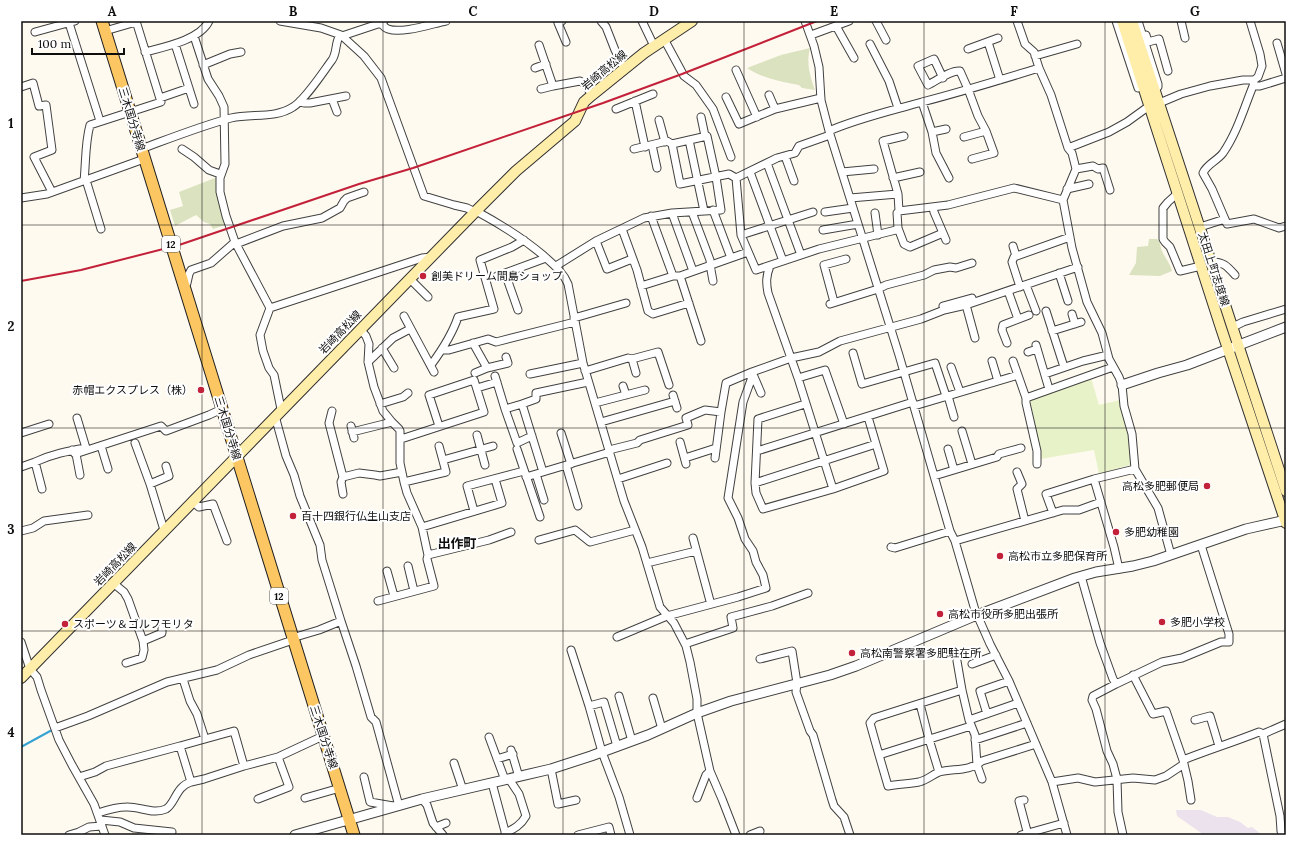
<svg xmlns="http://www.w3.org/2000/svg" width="1307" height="856" font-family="Lora,'Noto Sans JP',serif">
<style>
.industrial{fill:#ebe2ed}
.cemetery{fill:#dae2bf}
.pitch{fill:#e8f2c9}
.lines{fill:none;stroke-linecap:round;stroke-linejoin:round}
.stream{stroke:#37a3d2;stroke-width:2}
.minor-casing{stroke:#414141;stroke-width:9}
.tertiary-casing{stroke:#414141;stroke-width:11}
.secondary-casing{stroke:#303030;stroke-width:12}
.primary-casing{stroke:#1f1f1f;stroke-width:13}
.minor{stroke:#fff;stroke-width:7}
.tertiary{stroke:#fff;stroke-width:9}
.secondary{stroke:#ffedaa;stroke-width:10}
.primary{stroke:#fcc762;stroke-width:11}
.rail{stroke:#c32139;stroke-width:2}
.grid{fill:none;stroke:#0e0e0e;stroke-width:1;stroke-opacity:0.55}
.poi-dot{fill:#c32139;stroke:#fff;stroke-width:1.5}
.labels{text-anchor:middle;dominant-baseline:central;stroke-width:4;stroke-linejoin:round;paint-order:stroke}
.shield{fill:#fff;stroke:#565656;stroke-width:1}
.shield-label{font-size:10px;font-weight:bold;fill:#0e0e0e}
.street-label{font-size:11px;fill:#0e0e0e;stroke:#fff}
.poi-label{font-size:11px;fill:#0e0e0e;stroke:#fff;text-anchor:start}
.quarter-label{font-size:13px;font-weight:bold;fill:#0e0e0e;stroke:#fff}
.neatline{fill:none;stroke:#0e0e0e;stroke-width:1.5}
.grid-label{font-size:13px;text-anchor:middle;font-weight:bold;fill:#0e0e0e}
</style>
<rect width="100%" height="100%" fill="#fffaef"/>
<path class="industrial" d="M 1176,810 L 1201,810 L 1217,817 L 1228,817 L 1240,822 L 1248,828 L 1252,827 L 1262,835 L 1204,835 L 1177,816 Z"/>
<path class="cemetery" d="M 810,48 C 806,63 810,76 815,90 L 802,88 L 799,85 C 781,82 762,78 747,68 L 781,55 Z
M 215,178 L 219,179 L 228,224 L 213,229 L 210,224 L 204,222 L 196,215 L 175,226 L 170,210 L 183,206 L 179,192 Z
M 1149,239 L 1157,239 C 1161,242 1160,247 1162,251 C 1165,258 1170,263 1172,271 L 1160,276 L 1129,275 L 1136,263 L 1137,247 L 1148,246 Z"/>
<path class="pitch" d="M 1091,378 L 1099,405 L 1120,400 L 1130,434 L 1133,464 L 1099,474 L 1094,450 L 1040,459 L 1028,400 Z"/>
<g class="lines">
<path class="stream" d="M 21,747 L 52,730"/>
<defs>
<path id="minor" d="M 280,21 L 321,28 L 341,35 L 364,56 L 381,78 L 424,196 L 454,205 L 467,208 L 475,212
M 562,21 L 558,23 L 566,42
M 601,21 L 606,27 L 615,50 L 624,68
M 642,21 L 654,46
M 805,21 L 814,46 L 819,67 L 821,100 L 829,131 L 899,355 L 950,531 L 955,541 L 975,610 L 990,644 L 1009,681 L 1052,782 L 1067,835
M 876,21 L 886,40
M 1017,21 L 1025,44 L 1034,52 L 1039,68
M 1116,21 L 1138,88
M 1138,21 L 1158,84 L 1158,87 L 1154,90
M 1181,21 L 1185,38
M 69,23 L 100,121
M 381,23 C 383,26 385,28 388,29 C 402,34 431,24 446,21
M 836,26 L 854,58
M 105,31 L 136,22
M 35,32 L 75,21
M 811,35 L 849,21
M 1146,35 L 1148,42 L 1159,39 L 1168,71
M 194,36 L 208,79 L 219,96 L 224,107 L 225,164 L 220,178 L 220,192 L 226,216 L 235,242 L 270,308 L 260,335 L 263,351 L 269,368 L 274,375 L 281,409
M 664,39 L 684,76 L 696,85 L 713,109 L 731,157
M 988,42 L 1000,80
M 1277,43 L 1286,74
M 175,44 L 194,104
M 870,44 L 889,81 L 898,108
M 539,45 L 553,86 L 580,81 L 585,84 L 592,95
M 968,49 L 998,38
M 145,52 C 164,47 200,40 209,21
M 1035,56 L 1077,44
M 203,65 L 230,54 L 241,52
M 535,68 L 546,64
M 736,70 L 757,117
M 943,78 L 934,59 L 918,66 L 928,85 C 936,81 951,70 960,71 L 968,89 L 978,116 L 986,131 L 994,153 L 972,159
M 1254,80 L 1253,86 C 1244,108 1237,133 1223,153 C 1217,161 1207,164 1203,173 L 1212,189 L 1227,224 L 1254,219 L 1279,228 L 1286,226
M 1253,86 L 1260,86 L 1286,78
M 21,87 L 33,83 L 39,106 L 46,105 L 52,150 L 34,157 L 52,192
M 541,89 L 553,86
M 769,95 L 775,109
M 726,97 L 739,124 L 775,109 L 821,98
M 160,98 L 189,88
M 332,99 L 337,112
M 300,101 L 304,103 L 310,103 L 346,96
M 635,101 L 645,147
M 922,102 L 932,132 L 936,153 L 949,178
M 616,109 L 653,94
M 701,117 L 705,136
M 659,120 L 665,142
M 829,131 C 859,118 891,111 922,102 C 961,92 1000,80 1039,68 L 1051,95 L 1068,148 L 1109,132 L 1127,122 L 1145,109 L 1181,94 L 1210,86 L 1243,80 L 1254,80 L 1258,77 L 1262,66 L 1260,54 L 1250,21
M 932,132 L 946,129
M 964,137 L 986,131
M 689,140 L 704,211
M 672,144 L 680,184 L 729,174 L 736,178
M 652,145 L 657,168
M 141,149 C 171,138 201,126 231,118 C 251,113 275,119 293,107 C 305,100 323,72 332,60 C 337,53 335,44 339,37 L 381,23 L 384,21
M 182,149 L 194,157 L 209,170 L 220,174
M 785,156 L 794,181
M 767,163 L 801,255
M 1076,169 L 1093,166 L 1098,169 L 1103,168 L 1110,190
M 750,172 L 783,261
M 842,172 L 874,169
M 736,178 L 741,235 L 756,270 L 819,249 L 896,230 L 898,228 L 897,213 L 899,211 L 948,205 L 1014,188 L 1063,200
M 736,178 L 777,158 L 795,153 L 799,146 L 830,135
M 893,178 L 920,172
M 86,180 L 101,229
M 84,181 C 86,162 85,143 90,125 L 161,102 L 136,21
M 1067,189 L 1089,184
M 1178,193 L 1168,202 L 1163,208 L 1163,239 L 1165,242 L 1170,247 L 1180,271 L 1201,266
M 21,198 L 47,194 L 144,159
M 850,198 L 898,194
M 933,207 L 934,212 L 946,240
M 713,210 L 731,258
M 476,211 C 500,224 523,238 544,256 C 554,265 563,272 568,284 L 583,363 L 624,501 L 642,547 L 660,607 L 674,623 L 686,646 L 690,662 L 697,699 L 697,713 L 710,771 L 722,799 L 736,835
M 899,211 L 898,194 L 883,141 L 904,136
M 692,212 L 710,260 L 711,270 L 713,281
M 825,212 L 853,208
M 672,213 L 693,271
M 875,213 L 878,235
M 651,216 L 673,276
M 1200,227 L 1225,219
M 898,228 L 904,244 L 910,247 L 943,233
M 622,229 L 637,270 L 648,311 L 653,314 L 689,303
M 823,230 L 858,224
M 741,235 L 813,212
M 596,241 L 607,269 L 632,259
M 236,244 L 283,226 L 322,218 L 340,208 L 344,201 L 347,198 L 364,192
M 1013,246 L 1016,256
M 1211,262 C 1223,261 1228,267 1235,275
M 556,266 L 596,241 L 644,218 L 672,213 L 721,210 L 716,177 L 707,136 L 672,144 L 667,141 L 634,149
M 770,266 C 766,276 766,283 768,293 L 798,378 L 833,489
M 505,273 L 518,310
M 1059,273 L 1068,301
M 497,276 L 546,258
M 680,276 L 701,341
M 410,279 L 428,297
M 1026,285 L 1036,311
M 184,286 L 187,283 L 189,274 L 191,270 L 211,263 L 235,242
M 641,286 L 673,276 L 680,276 L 748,252
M 1020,287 L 1012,262 L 1014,257 L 1070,237
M 1008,291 L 1018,319
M 834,302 L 824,265 L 846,259
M 830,304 L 878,289 L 886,285 L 924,275 L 934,270 L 950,267 L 956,268 L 972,263
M 966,305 L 975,338
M 943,306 L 972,298
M 270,308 L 422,258 L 431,257
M 1046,311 L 1064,367
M 1072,314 L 1075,324
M 404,316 L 434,372
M 574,318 L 626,303
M 1233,327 L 1243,322 L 1286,309
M 360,329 L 366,336 L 369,344 L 368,362 L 374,387 L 383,411 L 392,422 L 399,429 L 400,431 L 400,463 L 404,482 L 407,493 L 422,527 L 428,555 L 489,540 L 511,532
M 1052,331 L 1081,322
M 473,343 L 487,368
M 1007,343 L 1002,330 L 1003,325 L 1029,315
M 1036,345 L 1049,389
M 382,348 L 394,368
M 442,350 L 449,350 L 488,339 L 496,342 L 575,322
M 1028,352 L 1037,349
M 853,353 L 862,384 L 935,363 L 946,396
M 632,359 L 636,373
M 992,361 L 998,381
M 1013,361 L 1026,398
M 368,362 L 393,338 L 410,329
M 431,365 C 442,350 452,335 458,317 L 494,309 L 480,260 L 512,247 L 524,240
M 951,367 L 960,392
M 585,371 L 628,358 L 632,359 L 658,352 L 669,385
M 752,372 L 761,393
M 475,373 L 487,368 L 508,363 L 506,357
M 530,374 L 583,363
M 1045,374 L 1083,361 L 1108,355
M 495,376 L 505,409
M 798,378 L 825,370 L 844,424
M 623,386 L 626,395
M 477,388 L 497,382
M 673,395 L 677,408
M 948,396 L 954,417
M 595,403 L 645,390
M 380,404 L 403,397 L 408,393
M 522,404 L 536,399 L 536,393 L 588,382
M 805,404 L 758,419 L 755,483 L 756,493 L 763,509 L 833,489 L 884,471 L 868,417
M 914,406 L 1018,375
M 332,411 L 329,423 L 343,477 L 341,482 L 343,494
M 275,416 L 286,456 L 294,475 L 300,496 L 320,545 L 322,560 L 341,621
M 601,422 L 675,401
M 351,426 L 354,438
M 962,431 L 972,464
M 352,432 L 392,422
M 21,433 L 49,424
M 561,433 L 571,464
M 477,435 L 485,465
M 532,436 L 517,443 L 505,409 L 522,404 L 543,472
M 401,439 L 484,412 L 474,380 L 429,395 L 439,426
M 680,442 L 686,464
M 135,443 L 150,484 L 164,530
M 101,446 L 108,469
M 517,449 L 540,517
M 948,449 L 954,470
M 72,450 L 75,454 L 161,426 L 166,431 L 209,415 L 222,409
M 609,450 L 637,443 L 640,440 L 688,425 L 686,418 L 705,410 L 721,412
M 757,451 L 913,402
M 76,454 L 80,475
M 685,458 L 716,448
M 715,458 L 721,412 L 726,383 L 752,372 L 791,358 L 819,352 L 840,341 L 921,319 L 944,310 L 966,305 L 1078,267
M 443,460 L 493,446
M 35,462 C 52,454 68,451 86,448 L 77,418
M 1037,464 L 1037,451 L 1026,403 L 1026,398 L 1113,367
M 566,465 L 578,506
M 21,467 L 35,462 L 42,489
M 1135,469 L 1158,508 L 1171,555
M 1017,472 L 1022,484 L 1017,489 L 1025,521
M 536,474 L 544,500
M 934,476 L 997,457 L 999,454 L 1021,448
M 343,477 L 359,473 L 375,475 L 380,476 L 402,472
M 526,477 L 610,452
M 618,479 L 667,463
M 1094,479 L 1114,547 L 1119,569
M 404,482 L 446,472 L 439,446
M 755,483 L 876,444
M 150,484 L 169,476 L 166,466
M 192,501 L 199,507 L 213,504 L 227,541
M 474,511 L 467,486 L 524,471
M 1053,513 L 1046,494 L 1094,479 L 1135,469 L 1132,434 L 1124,406 L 1122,385 L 1119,377 L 1109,359 L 1102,333 L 1087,302 L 1072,248 L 1063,200 L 1076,169 L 1072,153 L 1068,148
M 422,527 L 502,503 L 495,479
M 21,531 L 33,528 L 44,521 L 88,515
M 693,538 L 710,601
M 539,540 L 575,530 L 590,542 L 635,530
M 955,541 L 1063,510 L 1079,510 L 1101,502
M 891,547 L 895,548 L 950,531
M 647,563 L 696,551
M 408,566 L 414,591
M 387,571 L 394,596
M 1081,576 L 1100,643 L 1113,679 L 1116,684 L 1162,662 L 1182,658 L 1221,642 L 1229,642 L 1229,634 L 1201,545
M 113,583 L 124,592 L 128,599 L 143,641 L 144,650 L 142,658 L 126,663
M 378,601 L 434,586 L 427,559 L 428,555
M 617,637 L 667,616 L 738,597 L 766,588 L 763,575 L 756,562 L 753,551 L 745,539 L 738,518 L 728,498 L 743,402 L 751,380 L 752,372
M 292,638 L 319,630 L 341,621 L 356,666 L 371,717 L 376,722 L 399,806
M 143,641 L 162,633 L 162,628
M 21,642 L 30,669 L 37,677 L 41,690 L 59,740 L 72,765 L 94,804 L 105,835
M 685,644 L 733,628 L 731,617 L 772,606 L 808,593
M 571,650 L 589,706 L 602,752 L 619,797 L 630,835
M 760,659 L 792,651 L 797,683 L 796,692 L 810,731 L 813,735 L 832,800 L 834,806 L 844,817 L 850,835
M 957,661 L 962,690 L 969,720 L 975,735 L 977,765 L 982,779
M 972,664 L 996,655
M 1133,675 L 1153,714 L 1166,711 L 1183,760 C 1208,750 1234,742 1259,732 L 1263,734 L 1286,724
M 183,679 L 190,701 L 197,714 L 205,739 L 234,731 L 244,766 L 278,757
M 1116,684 L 1093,696 L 1092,700 L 1096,709 L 1107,751 L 1113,764 L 1117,779 L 1118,812 L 1123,835
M 962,690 L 874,718 L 870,723 L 879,755 L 971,726
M 619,696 L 632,741
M 653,698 L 662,729
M 920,704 L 929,739 L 939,772
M 589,706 L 604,702 L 617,746
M 987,714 L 980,691 L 1009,681
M 969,720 L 1018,703
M 1195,720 L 1210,716 L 1219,746
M 55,728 L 88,716 L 167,682 L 217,670 L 249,655 L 293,640
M 1263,734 L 1280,816 L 1281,831 L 1282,835
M 489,737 L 505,780
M 205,739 L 180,746 L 191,782 L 204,779 L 244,766
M 975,740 L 1027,723
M 511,750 L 519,777
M 879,755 L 888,786 C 898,784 909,784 919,782 C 927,780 932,775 939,772 C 954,768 968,772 982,761 L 1036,744
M 497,759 L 513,754
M 1183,760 L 1188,781 L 1191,800
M 454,763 L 463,790
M 551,769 L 558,804 L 576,800
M 79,777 L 95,772 L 106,766 L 180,746
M 364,777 L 370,802 L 393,806
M 1052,782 L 1078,778 L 1095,782 L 1133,778 L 1155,780 L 1166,776 L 1184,764
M 492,783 L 506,835
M 305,798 L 340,788
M 697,798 L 706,775 L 710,771
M 258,799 L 289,787 L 278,757 L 323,736
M 422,799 L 427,805 L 433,823 L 443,835
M 1024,800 L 1019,801 L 1028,835
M 98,813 C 107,810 116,807 126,807 C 139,806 153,815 166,809 C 175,804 176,786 191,782
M 101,820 L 120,822 L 134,828 L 172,832
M 436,827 L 446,823
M 505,833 C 514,829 521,825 526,816 L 519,794 L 509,779
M 69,835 L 79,832 L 89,827 L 102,826
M 578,835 L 609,827 L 611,835
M 750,835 L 760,831
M 1021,835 L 1064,823"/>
<path id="tertiary" d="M 1122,385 L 1158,373 L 1187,365 L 1286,327
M 295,835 L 422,799 L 551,769 L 591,756 L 648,735 L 697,713 L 731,701 L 830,675 L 856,666 L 972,617 L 1075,578 L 1096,572 L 1133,566 L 1153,561 L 1246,529 L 1286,520"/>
<path id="secondary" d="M 1122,21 L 1221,328 L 1286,523
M 1132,21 L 1286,491
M 21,678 L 475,212 L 516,171 L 575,121 L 584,102 L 592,95 L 644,53 L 692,21"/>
<path id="primary" d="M 102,21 L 354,835"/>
</defs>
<use href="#minor" class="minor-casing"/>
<use href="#tertiary" class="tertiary-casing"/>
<use href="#secondary" class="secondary-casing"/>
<use href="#primary" class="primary-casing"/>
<use href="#minor" class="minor"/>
<use href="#tertiary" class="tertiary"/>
<use href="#secondary" class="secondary"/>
<use href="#primary" class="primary"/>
<path class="rail" d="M 21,281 L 81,270 L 179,245 L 359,184 L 413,168 L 603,103 L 682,74 L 817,21"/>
</g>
<path class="grid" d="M 202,21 L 202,835M 383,21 L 383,835M 563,21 L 563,835M 744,21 L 744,835M 924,21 L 924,835M 1105,21 L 1105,835M 21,225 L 1286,225M 21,428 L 1286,428M 21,631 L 1286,631"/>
<g class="poi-dot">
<circle cx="423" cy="276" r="4"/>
<circle cx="201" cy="390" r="4"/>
<circle cx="1207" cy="486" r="4"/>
<circle cx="293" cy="516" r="4"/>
<circle cx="1116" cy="532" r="4"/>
<circle cx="1000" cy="556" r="4"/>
<circle cx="940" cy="614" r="4"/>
<circle cx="1162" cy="622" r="4"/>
<circle cx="65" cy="624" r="4"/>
<circle cx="852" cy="653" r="4"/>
</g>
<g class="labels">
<g class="shield">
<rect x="162" y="236" width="18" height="16" rx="3"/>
<rect x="270" y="588" width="18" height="16" rx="3"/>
</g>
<g class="shield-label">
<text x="171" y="244">12</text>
<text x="279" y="596">12</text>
</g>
<g class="street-label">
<text transform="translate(604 70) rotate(-40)">岩崎高松線</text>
<text transform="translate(132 119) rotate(73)">三木国分寺線</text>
<text transform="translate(1214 269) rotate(72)">太田上町志度線</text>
<text transform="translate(340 332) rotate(-46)">岩崎高松線</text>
<text transform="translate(228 428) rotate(73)">三木国分寺線</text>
<text transform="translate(115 564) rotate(-46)">岩崎高松線</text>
<text transform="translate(324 737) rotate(72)">三木国分寺線</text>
</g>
<g class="poi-label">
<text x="431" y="276">創美ドリーム間島ショップ</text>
<text x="193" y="390" text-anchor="end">赤帽エクスプレス（株）</text>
<text x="1199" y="486" text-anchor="end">高松多肥郵便局</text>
<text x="301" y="516">百十四銀行仏生山支店</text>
<text x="1124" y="532">多肥幼稚園</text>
<text x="1008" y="556">高松市立多肥保育所</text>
<text x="948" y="614">高松市役所多肥出張所</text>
<text x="1170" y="622">多肥小学校</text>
<text x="73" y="624">スポーツ＆ゴルフモリタ</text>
<text x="860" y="653">高松南警察署多肥駐在所</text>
</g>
<g class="quarter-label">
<text x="457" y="543">出作町</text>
</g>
</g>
<rect width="1307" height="856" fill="none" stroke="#ffffff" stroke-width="44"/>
<path d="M32 48v6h92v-6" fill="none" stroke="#0e0e0e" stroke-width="2"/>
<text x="38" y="48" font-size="12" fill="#0e0e0e" stroke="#ffffff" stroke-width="3" paint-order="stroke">100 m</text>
<rect x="22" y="22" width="1263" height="812" class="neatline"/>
<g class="grid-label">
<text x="112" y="16">A</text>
<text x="293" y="16">B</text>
<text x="473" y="16">C</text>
<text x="654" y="16">D</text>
<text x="834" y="16">E</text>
<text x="1014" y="16">F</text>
<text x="1195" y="16">G</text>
<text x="11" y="128">1</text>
<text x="11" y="331">2</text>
<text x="11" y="534">3</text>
<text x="11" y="737">4</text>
</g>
</svg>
